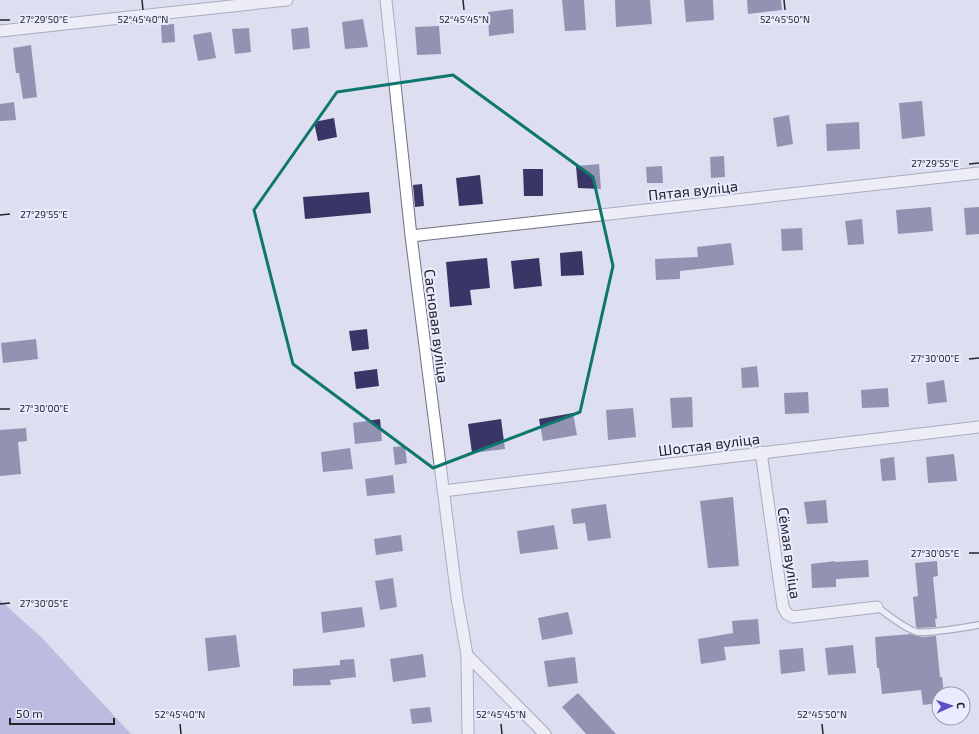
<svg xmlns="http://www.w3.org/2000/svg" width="979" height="734" font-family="'Exo 2',sans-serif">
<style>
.water{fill:#9292ca}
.building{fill:#393667}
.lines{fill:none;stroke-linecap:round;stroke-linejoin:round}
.lane-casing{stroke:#6f7081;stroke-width:8}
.street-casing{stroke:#6f7081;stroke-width:13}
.lane{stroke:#fff;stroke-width:5.5}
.street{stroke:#fff;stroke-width:11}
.marked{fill:none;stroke:#0f766e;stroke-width:3;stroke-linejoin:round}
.ticks{fill:none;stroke:#24242b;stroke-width:1.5}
.labels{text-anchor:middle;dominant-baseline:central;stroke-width:4;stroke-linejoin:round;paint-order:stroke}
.street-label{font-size:15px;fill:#24242b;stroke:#eaebfe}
.ticks-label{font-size:10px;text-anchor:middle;fill:#24242b;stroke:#eaebfe;stroke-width:4;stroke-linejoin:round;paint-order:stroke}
</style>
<rect width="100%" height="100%" fill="#dddef0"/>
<path class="water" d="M 0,600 L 42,638 L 131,734 L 0,734 Z"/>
<path class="building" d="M 562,0 L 584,0 L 586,30 L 565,31 Z
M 615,0 L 650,0 L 652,24 L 616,27 Z
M 684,0 L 713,0 L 714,20 L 686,22 Z
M 747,0 L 781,0 L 782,10 L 748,14 Z
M 513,9 L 514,33 L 489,36 L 488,12 Z
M 363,19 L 368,47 L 345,49 L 342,22 Z
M 174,24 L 175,42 L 162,43 L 161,25 Z
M 439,26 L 441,54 L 417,55 L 415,27 Z
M 308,27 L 310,48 L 293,50 L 291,29 Z
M 249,28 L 251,52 L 235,54 L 232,29 Z
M 211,32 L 216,58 L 198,61 L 193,35 Z
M 31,45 L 37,97 L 23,99 L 19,73 L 16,73 L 13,48 Z
M 922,101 L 925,136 L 902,139 L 899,103 Z
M 14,102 L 16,120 L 0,121 L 0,104 Z
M 789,115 L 793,144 L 777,147 L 773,118 Z
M 334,118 L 337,137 L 318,141 L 314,122 Z
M 859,122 L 860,149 L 827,151 L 826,124 Z
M 724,156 L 725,177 L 711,178 L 710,157 Z
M 599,164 L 601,189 L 578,188 L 576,166 Z
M 662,166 L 663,183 L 647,183 L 646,167 Z
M 523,169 L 543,169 L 543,196 L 524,196 Z
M 480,175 L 483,204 L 459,206 L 456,178 Z
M 422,184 L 424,206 L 415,207 L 413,185 Z
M 369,192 L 371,213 L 305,219 L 303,197 Z
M 931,207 L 933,231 L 898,234 L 896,210 Z
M 979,207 L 979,234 L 966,235 L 964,208 Z
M 862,219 L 864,244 L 848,245 L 845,221 Z
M 802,228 L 803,250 L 782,251 L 781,229 Z
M 731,243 L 734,265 L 680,271 L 680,279 L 656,280 L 655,259 L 698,257 L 697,247 Z
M 582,251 L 584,275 L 561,276 L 560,253 Z
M 487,258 L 490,288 L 470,290 L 472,305 L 450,307 L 446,262 Z
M 539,258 L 542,286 L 514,289 L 511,261 Z
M 367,329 L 369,349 L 352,351 L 349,331 Z
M 36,339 L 38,359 L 3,363 L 1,343 Z
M 757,366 L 759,387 L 742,388 L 741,368 Z
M 377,369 L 379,386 L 356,389 L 354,372 Z
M 944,380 L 947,402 L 928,404 L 926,383 Z
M 888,388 L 889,407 L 862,408 L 861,390 Z
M 808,392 L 809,413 L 785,414 L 784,393 Z
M 692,397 L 693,427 L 672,428 L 670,398 Z
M 633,408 L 636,437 L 608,440 L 606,410 Z
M 573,413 L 577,435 L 543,441 L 539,419 Z
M 380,419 L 382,441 L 355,444 L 353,423 Z
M 501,419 L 505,449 L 472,453 L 468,424 Z
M 26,428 L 27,441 L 18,442 L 21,474 L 0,476 L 0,430 Z
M 405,446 L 407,463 L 395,465 L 393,447 Z
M 350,448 L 353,469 L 323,472 L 321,452 Z
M 954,454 L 957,481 L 928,483 L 926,457 Z
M 894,457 L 896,480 L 882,481 L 880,459 Z
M 393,475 L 395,493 L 367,496 L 365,479 Z
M 733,497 L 739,566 L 708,568 L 700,501 Z
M 826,500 L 828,523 L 807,524 L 804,502 Z
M 606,504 L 611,538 L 588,541 L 585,523 L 573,524 L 571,509 Z
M 554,525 L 558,549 L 520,554 L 517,531 Z
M 401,535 L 403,551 L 376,555 L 374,539 Z
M 868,560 L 869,577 L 836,579 L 836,587 L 812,588 L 811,564 L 835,561 L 835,562 Z
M 937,561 L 938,576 L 933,577 L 937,619 L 935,619 L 936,627 L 918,628 L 916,627 L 913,597 L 918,596 L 915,563 Z
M 393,578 L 397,607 L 380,610 L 375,581 Z
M 362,607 L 365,627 L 323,633 L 321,612 Z
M 568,612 L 573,634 L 542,640 L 538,618 Z
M 758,619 L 760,644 L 724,647 L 726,660 L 701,664 L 698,639 L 733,633 L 732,621 Z
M 911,634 L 922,637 L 936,636 L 940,677 L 942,677 L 944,694 L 939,694 L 939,703 L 923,705 L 921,690 L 882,694 L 879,668 L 877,668 L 875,637 Z
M 236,635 L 240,667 L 208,671 L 205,638 Z
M 853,645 L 856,673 L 828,675 L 825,648 Z
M 803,648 L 805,671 L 781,674 L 779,650 Z
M 423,654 L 426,677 L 393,682 L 390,659 Z
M 575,657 L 578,683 L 548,687 L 544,661 Z
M 354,659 L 356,677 L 330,680 L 331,685 L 293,686 L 293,669 L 340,665 L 340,660 Z
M 578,693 L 616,734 L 586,734 L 562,707 Z
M 430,707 L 432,722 L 412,724 L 410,709 Z"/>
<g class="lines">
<defs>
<path id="lane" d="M 877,607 C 889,615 903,628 917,632 C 927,634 966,627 979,625"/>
<path id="street" d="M 386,0 L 411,236 L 457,598 L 467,655 L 468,734
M 0,31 L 287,0
M 411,236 L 979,173
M 761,452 L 783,607 L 787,614 L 793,617 L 877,607
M 443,491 L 979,427
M 467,655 L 545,734"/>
</defs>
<use href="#lane" class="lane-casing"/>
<use href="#street" class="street-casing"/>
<use href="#lane" class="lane"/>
<use href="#street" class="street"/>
</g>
<path d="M0 0H979V734H0ZM 453,75 L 593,177 L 613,266 L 580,412 L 433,468 L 293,364 L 254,210 L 337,92 Z" fill="#dddef0" fill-opacity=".55" fill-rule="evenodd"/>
<path class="marked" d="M 453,75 L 593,177 L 613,266 L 580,412 L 433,468 L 293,364 L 254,210 L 337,92 Z"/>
<path class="ticks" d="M 142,0 L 143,10M 463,0 L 464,10M 784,0 L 785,10M 0,20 L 10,20M 969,164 L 979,163M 0,215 L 10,214M 969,359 L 979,358M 0,409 L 10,409M 969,553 L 979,553M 0,604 L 10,603M 180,724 L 181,734M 501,724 L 502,734M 822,724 L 823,734"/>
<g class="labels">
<g class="street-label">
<text transform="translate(693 190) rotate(-6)">Пятая вуліца</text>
<text transform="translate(437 326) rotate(83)">Сасновая вуліца</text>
<text transform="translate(709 444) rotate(-7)">Шостая вуліца</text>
<text transform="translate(790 553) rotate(82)">Сёмая вуліца</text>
</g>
</g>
<g class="ticks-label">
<text x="44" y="23">27°29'50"E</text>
<text x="143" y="23">52°45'40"N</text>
<text x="464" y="23">52°45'45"N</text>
<text x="785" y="23">52°45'50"N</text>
<text x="935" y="167">27°29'55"E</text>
<text x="44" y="218">27°29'55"E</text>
<text x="935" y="362">27°30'00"E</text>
<text x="44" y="412">27°30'00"E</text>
<text x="935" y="557">27°30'05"E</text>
<text x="44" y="607">27°30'05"E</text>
<text x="180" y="718">52°45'40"N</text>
<text x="501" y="718">52°45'45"N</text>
<text x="822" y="718">52°45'50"N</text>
</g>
<g transform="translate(951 706) rotate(87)"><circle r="19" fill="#eaebfe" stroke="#9b9baa"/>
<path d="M0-3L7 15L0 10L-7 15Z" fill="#5e4ec6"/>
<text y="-6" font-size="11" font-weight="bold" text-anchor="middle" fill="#24242b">С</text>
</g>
<path d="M10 718v6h104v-6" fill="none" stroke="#24242b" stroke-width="2"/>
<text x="16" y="718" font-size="12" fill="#24242b" stroke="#eaebfe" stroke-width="3" paint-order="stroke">50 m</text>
</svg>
